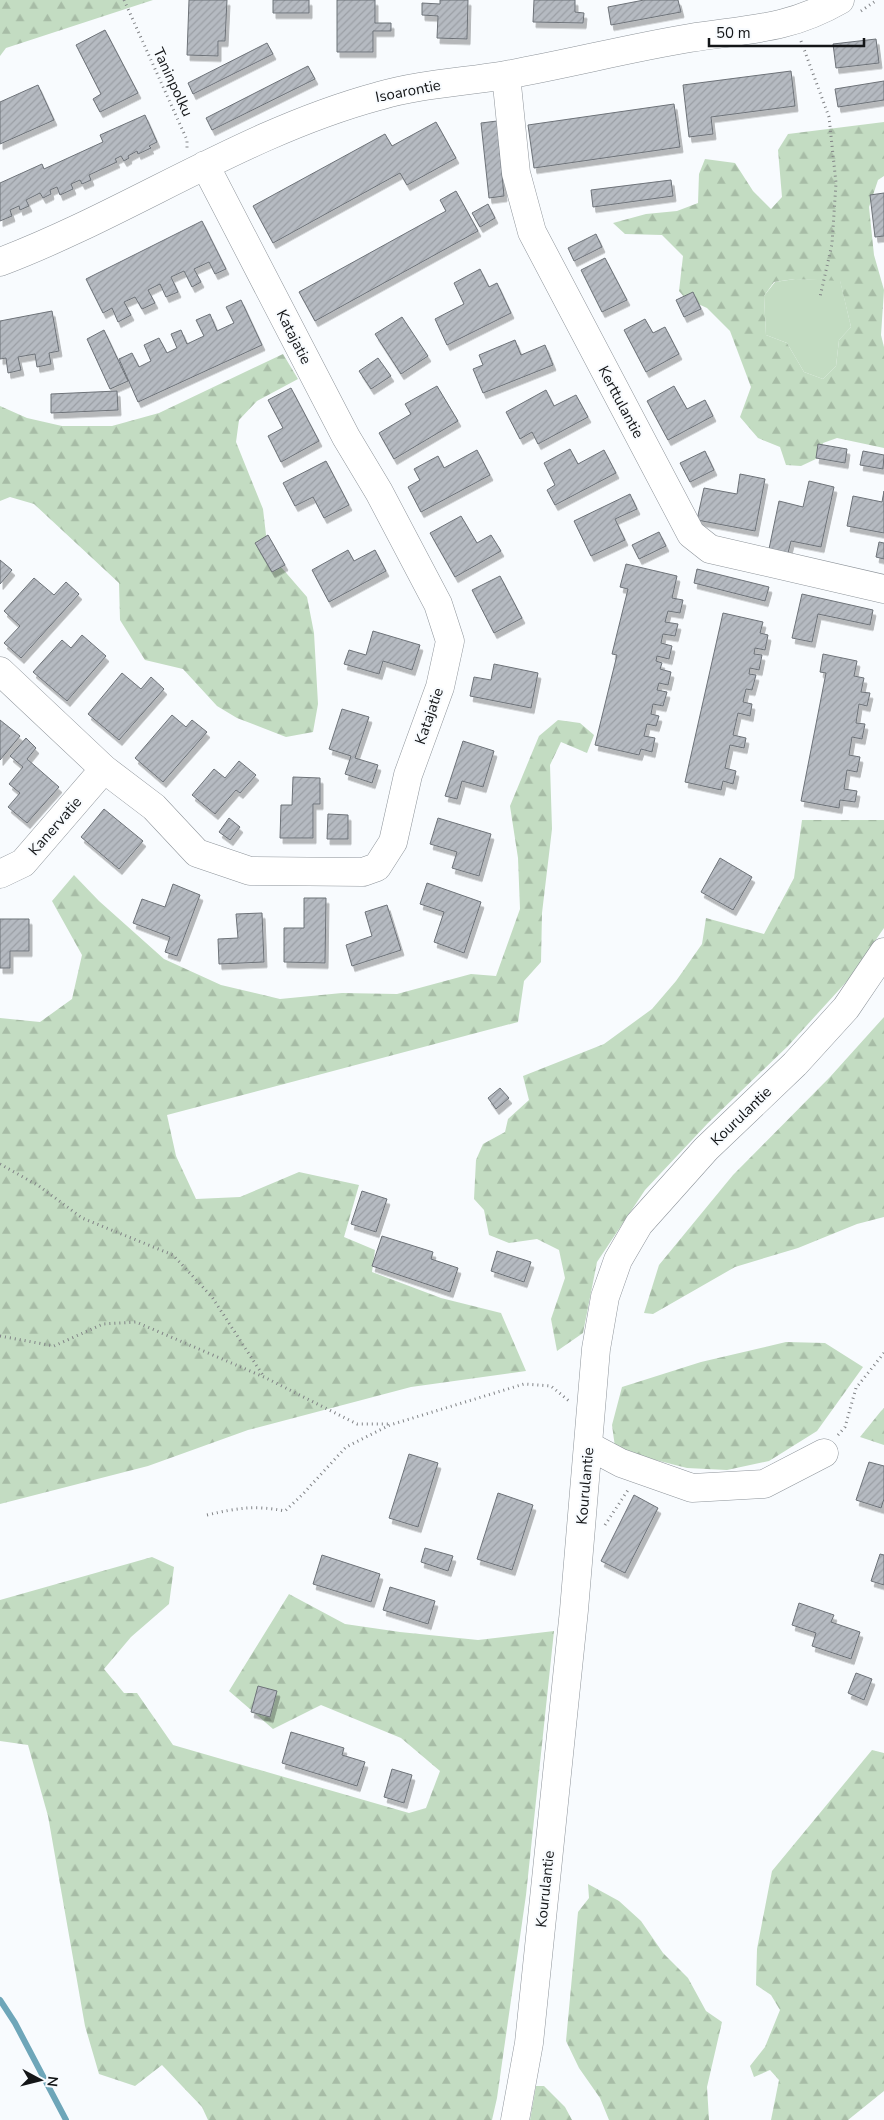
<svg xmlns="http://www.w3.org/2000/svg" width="884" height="2120" font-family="'Nunito Sans',sans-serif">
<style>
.green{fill:#c3dcc2}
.forest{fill:url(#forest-firs);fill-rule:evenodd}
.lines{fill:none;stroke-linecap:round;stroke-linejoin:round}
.stream{stroke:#6ea6b9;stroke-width:6}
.building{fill:url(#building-hatch);stroke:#6d7278;filter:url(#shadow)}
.minor-casing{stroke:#8e949a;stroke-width:29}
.path{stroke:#818386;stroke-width:3;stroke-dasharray:1 4;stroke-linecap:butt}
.minor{stroke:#fff;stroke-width:28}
.labels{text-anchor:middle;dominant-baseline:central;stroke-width:4;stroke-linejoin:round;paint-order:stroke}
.street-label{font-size:15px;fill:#141618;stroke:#f8fbfe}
</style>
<defs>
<pattern id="forest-firs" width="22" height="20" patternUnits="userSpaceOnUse" patternTransform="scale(1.25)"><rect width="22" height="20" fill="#c3dcc2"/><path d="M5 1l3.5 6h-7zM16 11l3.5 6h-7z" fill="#a7bca6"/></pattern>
<pattern id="building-hatch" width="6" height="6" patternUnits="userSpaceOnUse" patternTransform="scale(1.25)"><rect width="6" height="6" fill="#b5bac1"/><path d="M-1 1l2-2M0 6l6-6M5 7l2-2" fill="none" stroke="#9b9fa5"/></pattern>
<filter id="shadow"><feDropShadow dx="3" dy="5.5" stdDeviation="0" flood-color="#0004"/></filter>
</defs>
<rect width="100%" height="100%" fill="#f8fbfe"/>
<path class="green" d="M 795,279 L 840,280 L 851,327 L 839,340 L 836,366 L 823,379 L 804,372 L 787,343 L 766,335 L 764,296 L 775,282 Z"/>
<path class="forest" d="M 0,0 L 153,0 L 6,48 L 0,56 Z
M 884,122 L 884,176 L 878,180 L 869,207 L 874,255 L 884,290 L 881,335 L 884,347 L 884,448 L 837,438 L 823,443 L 818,458 L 801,466 L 786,465 L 780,447 L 758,438 L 740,417 L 751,387 L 730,331 L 707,308 L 685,298 L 679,291 L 683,256 L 662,235 L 625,234 L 613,223 L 646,214 L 677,211 L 698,203 L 699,174 L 705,159 L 735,163 L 753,191 L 771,209 L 782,197 L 778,150 L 788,134 ZM 795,279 L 840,281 L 851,327 L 839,340 L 836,366 L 823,379 L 804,372 L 787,343 L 766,335 L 764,296 L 774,282 Z
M 283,354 L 298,379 L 257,401 L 239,420 L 236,442 L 263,509 L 268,552 L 307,597 L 314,633 L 318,704 L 313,732 L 286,737 L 237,718 L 217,706 L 183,669 L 145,660 L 120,620 L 119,583 L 34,504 L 10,497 L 0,501 L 0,406 L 27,418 L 62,426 L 112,426 L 159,413 Z
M 558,720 L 580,723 L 594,735 L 587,753 L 561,742 L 550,765 L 552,829 L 542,913 L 541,962 L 524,981 L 518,1022 L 167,1115 L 176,1156 L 196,1199 L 240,1197 L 299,1172 L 359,1185 L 344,1237 L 375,1250 L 372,1272 L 441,1298 L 501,1313 L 526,1371 L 411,1387 L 248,1430 L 148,1466 L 0,1504 L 0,1018 L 40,1022 L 72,999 L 82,955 L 52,901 L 74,875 L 99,901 L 164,959 L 221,985 L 280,999 L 342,993 L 397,994 L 471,974 L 496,976 L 520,909 L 518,858 L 510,806 L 539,736 Z
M 802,820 L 884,820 L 884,928 L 848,980 L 788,1046 L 708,1123 L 645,1190 L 597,1262 L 583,1333 L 557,1351 L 551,1319 L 565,1278 L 559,1250 L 537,1239 L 509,1243 L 489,1235 L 484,1210 L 474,1199 L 476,1160 L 483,1144 L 505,1132 L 508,1119 L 529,1100 L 523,1076 L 604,1044 L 652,1009 L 676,981 L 702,944 L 706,918 L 764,934 L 794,878 Z
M 884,1017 L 884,1217 L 857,1224 L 798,1248 L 735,1267 L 653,1314 L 644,1313 L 659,1265 L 733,1175 L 830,1077 Z
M 786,1342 L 825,1343 L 863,1367 L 817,1431 L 769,1461 L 727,1470 L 687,1468 L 628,1453 L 615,1447 L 612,1425 L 622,1387 L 701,1362 Z
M 884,1408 L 884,1445 L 860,1437 L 881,1411 Z
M 152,1557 L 174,1567 L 169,1604 L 131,1637 L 104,1669 L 124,1693 L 137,1693 L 173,1745 L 409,1813 L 426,1808 L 440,1771 L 401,1738 L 321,1705 L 273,1729 L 229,1691 L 289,1594 L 345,1624 L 400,1632 L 478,1640 L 554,1631 L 526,1895 L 497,2098 L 492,2120 L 208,2120 L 202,2107 L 162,2065 L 135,2086 L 99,2074 L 85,2026 L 48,1816 L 28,1745 L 0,1741 L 0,1600 Z
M 872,1750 L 884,1753 L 884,2091 L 848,2120 L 771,2120 L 779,2080 L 770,2070 L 754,2077 L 750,2066 L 765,2047 L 780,2010 L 771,1995 L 756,1985 L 757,1949 L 772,1871 Z
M 588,1884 L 619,1901 L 641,1921 L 663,1953 L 688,1978 L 706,2011 L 722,2022 L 707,2087 L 709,2120 L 609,2120 L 600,2098 L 579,2068 L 566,2041 L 578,1912 L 589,1898 Z
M 536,2086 L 544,2086 L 565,2107 L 572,2120 L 530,2120 Z"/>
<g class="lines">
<path class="stream" d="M 0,2000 L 15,2023 L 66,2120"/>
</g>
<path class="building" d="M 189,0 L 227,0 L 225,41 L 218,41 L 218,56 L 187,55 Z
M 273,0 L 309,0 L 309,13 L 273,13 Z
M 337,0 L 375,0 L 375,23 L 391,23 L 391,31 L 373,31 L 373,52 L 337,52 Z
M 440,0 L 468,0 L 467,39 L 437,38 L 438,16 L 422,15 L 422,3 L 440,4 Z
M 534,0 L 575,0 L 575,12 L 584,13 L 583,23 L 533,22 Z
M 644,0 L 678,0 L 681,12 L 611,25 L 608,7 Z
M 105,30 L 138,93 L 100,112 L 93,99 L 101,94 L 76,45 Z
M 876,39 L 879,63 L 836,68 L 833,44 Z
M 267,43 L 273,54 L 193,94 L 188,83 Z
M 308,66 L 315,79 L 212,130 L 206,118 Z
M 791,71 L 795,106 L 711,117 L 713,134 L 689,137 L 683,85 Z
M 884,81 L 884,100 L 838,107 L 835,89 Z
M 38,85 L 54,120 L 0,144 L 0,102 Z
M 674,104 L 680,147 L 534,168 L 528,125 Z
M 145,115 L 157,142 L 149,146 L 151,148 L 138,154 L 137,151 L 128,156 L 129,158 L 124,161 L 121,156 L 115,159 L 117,162 L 89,175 L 91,180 L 82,184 L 80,180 L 71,184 L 73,189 L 60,195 L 57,187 L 50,190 L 51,194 L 43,198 L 40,193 L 26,200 L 29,206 L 20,210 L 19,206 L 10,210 L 12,216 L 0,221 L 0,183 L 42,164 L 44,169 L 103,142 L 100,135 Z
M 497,121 L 504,196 L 489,198 L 481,123 Z
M 436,122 L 456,158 L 407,185 L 400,173 L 273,243 L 253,206 L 385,134 L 392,146 Z
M 671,180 L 673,196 L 593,207 L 591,190 Z
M 456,191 L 478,231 L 315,321 L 299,292 L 446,211 L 440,200 Z
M 884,193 L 884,236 L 875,237 L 870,195 Z
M 488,204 L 495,218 L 480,227 L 472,213 Z
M 202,221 L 226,269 L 215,274 L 209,262 L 194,269 L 201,282 L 192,287 L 184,271 L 171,277 L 178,292 L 166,297 L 160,284 L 148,290 L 155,303 L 142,309 L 135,297 L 124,302 L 131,315 L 118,322 L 112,308 L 103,313 L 86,279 Z
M 596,234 L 602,247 L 574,261 L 568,248 Z
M 605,258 L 627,300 L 602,312 L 581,270 Z
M 480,269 L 489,287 L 497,283 L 511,313 L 447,345 L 435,319 L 464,304 L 454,283 Z
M 693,292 L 701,309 L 684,317 L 676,300 Z
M 241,300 L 262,345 L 138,402 L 119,359 L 132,353 L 139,367 L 151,361 L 144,345 L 159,338 L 167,353 L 177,348 L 171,334 L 181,330 L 187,344 L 204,336 L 196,320 L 210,314 L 217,331 L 234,323 L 226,307 Z
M 52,311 L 59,351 L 49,353 L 51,364 L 37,367 L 35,354 L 18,357 L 21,370 L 8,373 L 6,358 L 0,359 L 0,321 Z
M 402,317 L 428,356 L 401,374 L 375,334 Z
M 645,319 L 653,333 L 665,327 L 679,354 L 646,372 L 624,330 Z
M 104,330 L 128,381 L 110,389 L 87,339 Z
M 515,340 L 521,355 L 545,345 L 553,365 L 483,393 L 473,369 L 483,365 L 479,355 Z
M 378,358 L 391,376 L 371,389 L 359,371 Z
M 437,386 L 458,421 L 394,459 L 379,433 L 411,414 L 405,404 Z
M 674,386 L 687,409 L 705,400 L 713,416 L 668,440 L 647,401 Z
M 291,388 L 319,441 L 281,462 L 268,436 L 283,428 L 268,400 Z
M 546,390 L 554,406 L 576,395 L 588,417 L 538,444 L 532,432 L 520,439 L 506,412 Z
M 117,391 L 118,410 L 51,413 L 51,394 Z
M 818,444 L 847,449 L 845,463 L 816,458 Z
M 570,449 L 578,464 L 604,450 L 616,473 L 555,505 L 547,490 L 555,485 L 544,463 Z
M 477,450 L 490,475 L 421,512 L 408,487 L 420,480 L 414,469 L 438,456 L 444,468 Z
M 705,451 L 714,470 L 690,482 L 680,463 Z
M 863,451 L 884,455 L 883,469 L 860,465 Z
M 326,461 L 349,505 L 324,518 L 313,497 L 295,506 L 283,483 Z
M 740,474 L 765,479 L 755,531 L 697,520 L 704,488 L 737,494 Z
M 809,481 L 834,487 L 821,547 L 791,541 L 788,553 L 769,549 L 779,501 L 803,507 Z
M 884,491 L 884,533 L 847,526 L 853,496 L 882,502 Z
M 630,494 L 637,509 L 615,519 L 625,540 L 591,556 L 574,521 Z
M 461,516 L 477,543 L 491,535 L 501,551 L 455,577 L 430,533 Z
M 659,532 L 666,546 L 639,559 L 632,545 Z
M 268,535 L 285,565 L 272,572 L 255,543 Z
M 879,542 L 884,543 L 884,559 L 876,557 Z
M 348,550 L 354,561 L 375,550 L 386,571 L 329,602 L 312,570 Z
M 0,560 L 12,570 L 0,584 Z
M 626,564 L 677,576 L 672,598 L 683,600 L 680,613 L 668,611 L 665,622 L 678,624 L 675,636 L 663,634 L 661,643 L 672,646 L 669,659 L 657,656 L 656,661 L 662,663 L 660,669 L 671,672 L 668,685 L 659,683 L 657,690 L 667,692 L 663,706 L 653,704 L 651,714 L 659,716 L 656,726 L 647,724 L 644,736 L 655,738 L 652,752 L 641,749 L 639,755 L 595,745 L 617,655 L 612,654 L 628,589 L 620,587 Z
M 697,569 L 769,587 L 765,601 L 694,583 Z
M 500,576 L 522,618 L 494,633 L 472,590 Z
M 34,578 L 54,595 L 66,582 L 79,594 L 21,658 L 4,643 L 20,626 L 4,611 Z
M 802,594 L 873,610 L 870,625 L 818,614 L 812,642 L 792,638 Z
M 723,613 L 763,622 L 760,633 L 768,635 L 765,650 L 755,648 L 754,654 L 762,655 L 759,670 L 750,668 L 749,674 L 756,675 L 752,690 L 746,689 L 743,702 L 752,704 L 750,716 L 738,713 L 733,735 L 746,738 L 744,748 L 730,745 L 725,768 L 736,771 L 733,784 L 723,781 L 721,790 L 685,782 Z
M 373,631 L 420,645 L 412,670 L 383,661 L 379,674 L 344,664 L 349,650 L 366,655 Z
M 82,635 L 106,656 L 67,701 L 33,672 L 62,640 L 71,648 Z
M 823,654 L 857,661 L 854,676 L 864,678 L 861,692 L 870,693 L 867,706 L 859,704 L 856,723 L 865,724 L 862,739 L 852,737 L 849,755 L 860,757 L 857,772 L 847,770 L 844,789 L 857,791 L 855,802 L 840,800 L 839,808 L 801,801 L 826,673 L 820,672 Z
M 494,664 L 538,673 L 531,708 L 470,696 L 474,677 L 491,680 Z
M 122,673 L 141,689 L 151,677 L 164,689 L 119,740 L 88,714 Z
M 342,709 L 369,717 L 355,758 L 378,765 L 372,783 L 345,774 L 351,756 L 329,749 Z
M 172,715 L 186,727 L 192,720 L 207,732 L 163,782 L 135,758 Z
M 0,720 L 20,736 L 0,760 Z
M 26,738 L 36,748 L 27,759 L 59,787 L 27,823 L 8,807 L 20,793 L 9,784 L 23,767 L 10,756 Z
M 463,741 L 494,751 L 483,787 L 462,781 L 457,799 L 445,796 Z
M 239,761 L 256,775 L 240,793 L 236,790 L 215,814 L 192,795 L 214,769 L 225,778 Z
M 293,777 L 320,778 L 320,804 L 313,804 L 313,838 L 280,838 L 281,805 L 292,805 Z
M 104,809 L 143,841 L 119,869 L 81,837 Z
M 328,814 L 348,815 L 348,839 L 327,839 Z
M 229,818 L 240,827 L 230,840 L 219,832 Z
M 438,818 L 491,834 L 479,876 L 452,868 L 457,852 L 430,844 Z
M 720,858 L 752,877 L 733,910 L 701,892 Z
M 427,883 L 481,902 L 464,953 L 434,942 L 444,912 L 420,904 Z
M 173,884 L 200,895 L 177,956 L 165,952 L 170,937 L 133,923 L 142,899 L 165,907 Z
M 304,898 L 326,898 L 325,963 L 284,962 L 284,928 L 304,928 Z
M 387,905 L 401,950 L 352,966 L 346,945 L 372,936 L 365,912 Z
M 262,913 L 264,962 L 219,964 L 218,939 L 238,938 L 236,914 Z
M 0,919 L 29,919 L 29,951 L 10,951 L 10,968 L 0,968 Z
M 500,1088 L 509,1098 L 496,1109 L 488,1098 Z
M 362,1191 L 387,1199 L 376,1232 L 351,1224 Z
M 382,1236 L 433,1252 L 431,1259 L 458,1268 L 450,1292 L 372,1266 Z
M 497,1251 L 531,1262 L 524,1282 L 491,1271 Z
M 409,1454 L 438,1463 L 418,1527 L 389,1518 Z
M 869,1462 L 884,1466 L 884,1499 L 881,1508 L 856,1500 Z
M 498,1493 L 533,1505 L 512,1570 L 477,1559 Z
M 634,1495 L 658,1508 L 625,1573 L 601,1561 Z
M 425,1548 L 453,1556 L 448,1571 L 421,1562 Z
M 880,1554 L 884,1555 L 884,1585 L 871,1581 Z
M 322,1555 L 380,1574 L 371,1602 L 313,1584 Z
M 390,1587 L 435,1601 L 428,1624 L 383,1610 Z
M 799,1603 L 834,1615 L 831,1622 L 860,1632 L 851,1659 L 812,1646 L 816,1633 L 792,1625 Z
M 856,1673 L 872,1679 L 864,1700 L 848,1693 Z
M 258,1686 L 277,1691 L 270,1717 L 251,1712 Z
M 291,1732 L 344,1748 L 342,1755 L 365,1762 L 357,1786 L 282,1763 Z
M 392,1769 L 412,1775 L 404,1803 L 384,1797 Z"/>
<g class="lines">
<defs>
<path id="minor" d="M 506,75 L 516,173 L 532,232 L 691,534 L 710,549 L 884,589
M 0,262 C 129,213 245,132 379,96 C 420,84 464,82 506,75 C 568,64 629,48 690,38 C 747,29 788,30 840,0
M 0,671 L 104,769 L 154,807 L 197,853 L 250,871 L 363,872 L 377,867 L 393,842 L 408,775 L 440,687 L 450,641 L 438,604 L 379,492 L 346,437 L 205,165
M 0,874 L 23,863 L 104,769
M 589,1446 L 621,1463 L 692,1488 L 764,1484 L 824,1453
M 515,2120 L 529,2043 L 574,1610 L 596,1349 L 605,1297 L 618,1260 L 639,1224 L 706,1149 L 795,1064 L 846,1008 L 884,952"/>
</defs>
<use href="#minor" class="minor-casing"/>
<path class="path" d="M 124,0 L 187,140 L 187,149
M 861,11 L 877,0
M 801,41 L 829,117 L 836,183 L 832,244 L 820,297
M 0,1164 L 39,1186 L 82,1218 L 173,1255 L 212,1297 L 264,1377
M 0,1336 L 54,1346 L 103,1324 L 136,1322 L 264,1377 L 357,1424 L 390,1424
M 838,1435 L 845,1427 L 856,1388 L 884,1353
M 207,1515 C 238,1508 254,1505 285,1511 L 302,1495 L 346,1447 L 390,1425 L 524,1384 L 551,1386 L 569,1401
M 605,1525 L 628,1490"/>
<use href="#minor" class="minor"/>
</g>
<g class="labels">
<g class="street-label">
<text transform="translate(173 82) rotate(65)">Taninpolku</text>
<text transform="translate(408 91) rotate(-11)">Isoarontie</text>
<text transform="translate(294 337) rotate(63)">Katajatie</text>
<text transform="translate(621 402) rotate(62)">Kerttulantie</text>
<text transform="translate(429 716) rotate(-71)">Katajatie</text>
<text transform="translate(55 826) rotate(-49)">Kanervatie</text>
<text transform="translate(741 1116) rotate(-44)">Kourulantie</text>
<text transform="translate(585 1486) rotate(-85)">Kourulantie</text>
<text transform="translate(545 1889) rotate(-84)">Kourulantie</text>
</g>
</g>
<g transform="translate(40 2080) rotate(97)" stroke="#f8fbfe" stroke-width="4" paint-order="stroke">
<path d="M0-4L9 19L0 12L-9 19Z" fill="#141618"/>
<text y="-8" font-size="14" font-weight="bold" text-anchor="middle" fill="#141618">N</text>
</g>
<path d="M709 38v8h155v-8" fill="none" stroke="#141618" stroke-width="2.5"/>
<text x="716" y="38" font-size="15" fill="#141618" stroke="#f8fbfe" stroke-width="4" paint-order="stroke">50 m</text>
</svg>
